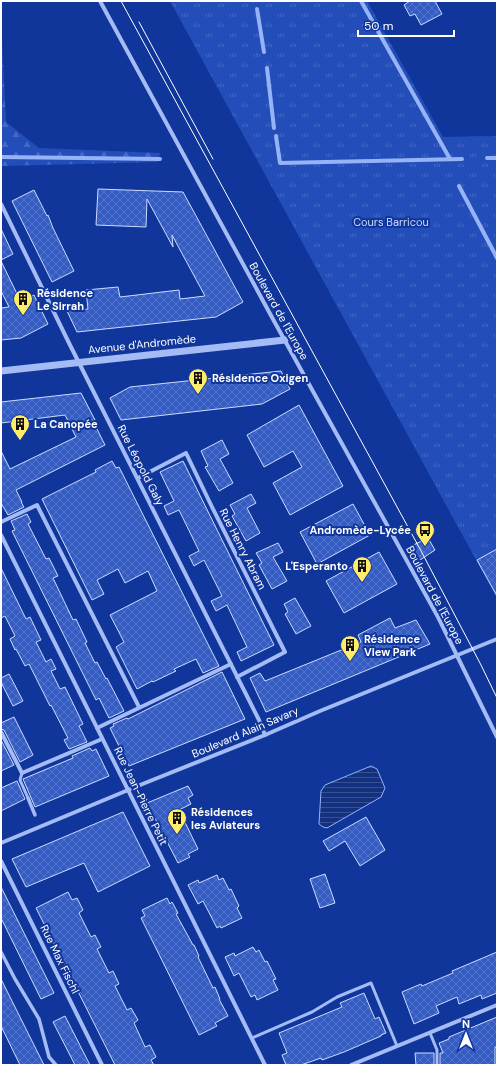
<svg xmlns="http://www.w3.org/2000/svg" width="498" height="1066" viewBox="0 0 498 1066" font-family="'DM Sans',sans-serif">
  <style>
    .forest { fill: url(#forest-firs) }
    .park { fill: url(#park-tufts) }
    .pitch { fill: #234eba }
    .water { fill: url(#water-rules); stroke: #96b3f8 }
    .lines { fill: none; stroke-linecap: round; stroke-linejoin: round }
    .stream { stroke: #96b3f8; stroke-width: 4 }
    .building { fill: url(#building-cross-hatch); stroke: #cddbfe }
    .service { stroke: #a4bbf5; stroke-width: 3 }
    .pedestrian { stroke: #a4bbf5; stroke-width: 3.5 }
    .minor { stroke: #a4bbf5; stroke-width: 4 }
    .tertiary { stroke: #a4bbf5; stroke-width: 7 }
    .tram { stroke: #fff; stroke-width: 1 }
    .labels { text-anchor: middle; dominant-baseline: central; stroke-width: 4; stroke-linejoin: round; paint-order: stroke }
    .park-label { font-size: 11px; fill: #cddbfe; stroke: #10369b }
    .poi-label { font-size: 11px; font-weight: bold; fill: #fff; stroke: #10369b; text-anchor: start }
    .street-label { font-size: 11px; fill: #fff; stroke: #10369b }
  </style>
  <defs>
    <pattern id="forest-firs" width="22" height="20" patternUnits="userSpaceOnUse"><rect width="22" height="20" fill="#234eba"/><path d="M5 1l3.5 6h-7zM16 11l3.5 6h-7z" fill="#4469c4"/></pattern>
    <pattern id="park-tufts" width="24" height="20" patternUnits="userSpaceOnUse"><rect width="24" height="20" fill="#234eba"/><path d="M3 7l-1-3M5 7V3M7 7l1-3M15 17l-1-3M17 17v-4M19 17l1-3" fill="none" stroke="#4469c4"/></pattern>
    <pattern id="water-rules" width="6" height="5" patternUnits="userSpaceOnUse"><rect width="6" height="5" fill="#14317f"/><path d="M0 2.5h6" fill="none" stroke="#375092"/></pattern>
    <pattern id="building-cross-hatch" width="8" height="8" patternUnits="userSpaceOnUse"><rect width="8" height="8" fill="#345cc2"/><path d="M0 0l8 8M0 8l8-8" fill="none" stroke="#5274cb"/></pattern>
  </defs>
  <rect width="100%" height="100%" fill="#10369b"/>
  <polygon class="forest" points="1,21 6,122 39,148 160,153 158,162 1,166"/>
  <polygon class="park" points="170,1 367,1 443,137 497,136 497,598"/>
  <polygon class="pitch" points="497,343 497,387 483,348"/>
  <polygon class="water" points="371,766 377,769 385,788 381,797 327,828 323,827 319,824 321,791 325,785"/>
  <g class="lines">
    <g class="stream">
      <polyline points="361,1 450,159"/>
      <polyline points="257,9 264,52"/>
      <polyline points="267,68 274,128"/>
      <polyline points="276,136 280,163 462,159"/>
      <polyline points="1,157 160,159"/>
      <polyline points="487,158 497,158"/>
      <polyline points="459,186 497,258"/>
    </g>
  </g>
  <g class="building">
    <polygon points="410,1 435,1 442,14 421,25 415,14 410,16 404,5"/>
    <polygon points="98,189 183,192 243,302 216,317 77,332 67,311 88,309 86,290 118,287 120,297 179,290 180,299 205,296 172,235 173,247 147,199 146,227 96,225"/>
    <polygon points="34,190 47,216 48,215 53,228 74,271 52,282 12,201"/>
    <polygon points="1,229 13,254 1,260"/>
    <polygon points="1,261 21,302 34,295 48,324 21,338 1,340 1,308 9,307 1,291"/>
    <polygon points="281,371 290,389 262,404 121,420 110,398 130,387"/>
    <polygon points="81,393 95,420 93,421 105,445 16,490 22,502 21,502 24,507 8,515 1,503 1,451 10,469 76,437 65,415 1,423 1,402"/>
    <polygon points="299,405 343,486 290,515 273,483 302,467 293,451 264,467 247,435"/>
    <polygon points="222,440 229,454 220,459 233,483 219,491 205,467 208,466 201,451"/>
    <polygon points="112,461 116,468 119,467 219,666 203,673 196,659 174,669 176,671 153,682 152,681 137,689 116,647 124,642 110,615 157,591 148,571 125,583 118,569 97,580 104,594 92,600 42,499 96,472 95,470"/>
    <polygon points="183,461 274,645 241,661 237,652 247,647 227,605 216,611 211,601 222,596 204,560 194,566 189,556 199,551 179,510 168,515 164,506 174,501 160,472"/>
    <polygon points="251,494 256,503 247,508 260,533 246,541 232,516 235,514 230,505"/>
    <polygon points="353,504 370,535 317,564 300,532"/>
    <polygon points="27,514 31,522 28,524 46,559 49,558 58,576 53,578 73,620 76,619 87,642 85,643 95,663 97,662 106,679 107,678 124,711 109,718 99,698 96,700 12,531 15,530 11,521"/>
    <polygon points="428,538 435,550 417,562 409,547"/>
    <polygon points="278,543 283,552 273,557 287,581 272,589 259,565 262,563 256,553"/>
    <polygon points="497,549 497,596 477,560"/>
    <polygon points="379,552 397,584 344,613 326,581"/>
    <polygon points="1,568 26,619 30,617 41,640 36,642 46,662 51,659 56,669 51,671 60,689 65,687 83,724 79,726 87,742 69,749 64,740 68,738 51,705 50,706 29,664 25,666 16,649 15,650 10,639 15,636 5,616 1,618"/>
    <polygon points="295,598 311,626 296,634 285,614 288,612 284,604"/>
    <polygon points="390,618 395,628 416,620 430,644 266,712 250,678 260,673 265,681 361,642 358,635"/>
    <polygon points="222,672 245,719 129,766 110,728 114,726 113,724 127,718 128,719"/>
    <polygon points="9,674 23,701 13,706 1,682 1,678"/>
    <polygon points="14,717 33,755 20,762 4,730 1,729 1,723"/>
    <polygon points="1,740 14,765 1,771"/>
    <polygon points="90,748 92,751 96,749 109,776 35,807 23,779 73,758 72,756"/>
    <polygon points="17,781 25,799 1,811 1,788"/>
    <polygon points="188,786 193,795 188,798 191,804 179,810 198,849 188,854 190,857 178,863 147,803"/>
    <polygon points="123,812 150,866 98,892 84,863 26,887 12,859"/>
    <polygon points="366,817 385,850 360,866 345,841 329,851 323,841"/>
    <polygon points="325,874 335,903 320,908 310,879"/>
    <polygon points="217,875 219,880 223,878 229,890 231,889 239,906 237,908 242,918 221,928 220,926 217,928 203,901 198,904 188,885 198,880 199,883"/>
    <polygon points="1,887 54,993 41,999 1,918"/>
    <polygon points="68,892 72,900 77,898 83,910 79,913 91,937 95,935 101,947 97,949 109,973 113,971 119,984 115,986 127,1010 131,1008 138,1020 134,1023 145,1047 150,1045 156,1057 151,1060 154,1065 115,1065 36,908"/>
    <polygon points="167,898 170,904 172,902 178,913 176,914 193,945 194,945 199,956 198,957 213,988 215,987 220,999 219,999 228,1016 215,1023 217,1026 199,1035 141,918 145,916 142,910"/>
    <polygon points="253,947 256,952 259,950 265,962 267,961 276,979 273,980 278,990 257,1000 255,995 251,997 239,973 234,976 225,957 234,953 235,956"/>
    <polygon points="497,952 497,993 482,999 481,995 459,1004 457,997 436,1006 439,1013 414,1024 402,992 421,984 422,986 453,973 452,971"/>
    <polygon points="1,979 44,1065 20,1065 1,1026"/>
    <polygon points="364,993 375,1019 379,1017 386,1033 381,1035 381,1036 344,1052 322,1060 321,1058 301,1065 286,1065 282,1055 287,1053 279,1033 342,1007 340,1003"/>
    <polygon points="65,1016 90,1065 75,1065 53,1022"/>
    <polygon points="497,1017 497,1047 495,1047 495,1065 440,1065 440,1053 443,1053 439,1043 449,1039 449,1037"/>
    <polygon points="415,1053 434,1053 434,1065 416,1065"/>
  </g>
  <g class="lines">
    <g class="service">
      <polyline points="22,773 20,780 28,798"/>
      <polyline points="430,1033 437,1050 437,1065"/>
      <polyline points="252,1038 312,1012 337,997 371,983 397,1046"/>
    </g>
    <g class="pedestrian">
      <polyline points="28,798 35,815"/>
      <polyline points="1,952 15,979 39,1019 49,1057 56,1065"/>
    </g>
    <g class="minor">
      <polyline points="100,1 274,321 438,617 497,737"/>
      <polyline points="1,204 69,343 259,720 265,735"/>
      <polyline points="138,478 186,453 212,507 285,652 237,677"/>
      <polyline points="1,522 37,505 139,707"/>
      <polyline points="1,535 265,1065"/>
      <polyline points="97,728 231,664"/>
      <polyline points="1,732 22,773 102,739"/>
      <polyline points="1,843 145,783 265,735 320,711 497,639"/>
      <polyline points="1,861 102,1065"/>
      <polyline points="351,1065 497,1005"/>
    </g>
    <polyline class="tertiary" points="1,371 285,340"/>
    <g class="tram">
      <polyline points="121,1 420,549 481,665 497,698"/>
      <polyline points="139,22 213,159"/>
    </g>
  </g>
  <defs>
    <g id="building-pin" transform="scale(1)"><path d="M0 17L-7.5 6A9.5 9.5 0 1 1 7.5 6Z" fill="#ffec68" stroke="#10369b"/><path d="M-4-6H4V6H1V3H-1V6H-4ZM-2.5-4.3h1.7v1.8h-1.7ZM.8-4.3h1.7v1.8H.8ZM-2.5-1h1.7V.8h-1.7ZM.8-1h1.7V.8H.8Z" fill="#111"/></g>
    <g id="bus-pin" transform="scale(1)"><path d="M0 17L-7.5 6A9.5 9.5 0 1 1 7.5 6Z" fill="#ffec68" stroke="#10369b"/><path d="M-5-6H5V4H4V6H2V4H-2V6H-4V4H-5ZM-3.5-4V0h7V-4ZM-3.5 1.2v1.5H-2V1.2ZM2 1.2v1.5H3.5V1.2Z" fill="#111"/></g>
  </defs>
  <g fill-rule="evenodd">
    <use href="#building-pin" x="23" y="299"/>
    <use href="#building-pin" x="198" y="378"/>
    <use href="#building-pin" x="20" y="424"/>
    <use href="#bus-pin" x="425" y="530"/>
    <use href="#building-pin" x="362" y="566"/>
    <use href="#building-pin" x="350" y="645"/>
    <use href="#building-pin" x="177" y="818"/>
  </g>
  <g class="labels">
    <g class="park-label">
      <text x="391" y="222">Cours Barricou</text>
    </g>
    <g class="poi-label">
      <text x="37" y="293">Résidence<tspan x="37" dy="13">Le Sirrah</tspan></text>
      <text x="212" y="378">Résidence Oxigen</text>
      <text x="34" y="424">La Canopée</text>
      <text x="411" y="530" text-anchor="end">Andromède-Lycée</text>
      <text x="348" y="566" text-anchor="end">L'Esperanto</text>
      <text x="364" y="639">Résidence<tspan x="364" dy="13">View Park</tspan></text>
      <text x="191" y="812">Résidences<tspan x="191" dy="13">les Aviateurs</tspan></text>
    </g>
    <g class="street-label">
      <text transform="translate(279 311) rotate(61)">Boulevard de l'Europe</text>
      <text transform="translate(142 344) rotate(-6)">Avenue d'Andromède</text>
      <text transform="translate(141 465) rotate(63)">Rue Léopold Galy</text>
      <text transform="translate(243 549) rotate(63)">Rue Henry Abram</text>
      <text transform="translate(435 595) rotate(62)">Boulevard de l'Europe</text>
      <text transform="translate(245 732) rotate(-23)">Boulevard Alain Savary</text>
      <text transform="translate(141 796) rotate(64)">Rue Jean-Pierre Petit</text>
      <text transform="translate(60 959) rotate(64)">Rue Max Fischl</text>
    </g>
  </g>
  <rect width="498" height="1066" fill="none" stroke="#ffffff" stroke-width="4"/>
  <g transform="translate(466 1034)" stroke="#10369b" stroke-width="3" paint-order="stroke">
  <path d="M0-3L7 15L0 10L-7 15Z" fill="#ffffff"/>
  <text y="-6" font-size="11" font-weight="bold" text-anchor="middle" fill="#ffffff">N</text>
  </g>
  <path d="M358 30v6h96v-6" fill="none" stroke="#ffffff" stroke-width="2"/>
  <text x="364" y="30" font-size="12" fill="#ffffff" stroke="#10369b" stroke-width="3" paint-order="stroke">50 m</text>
</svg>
